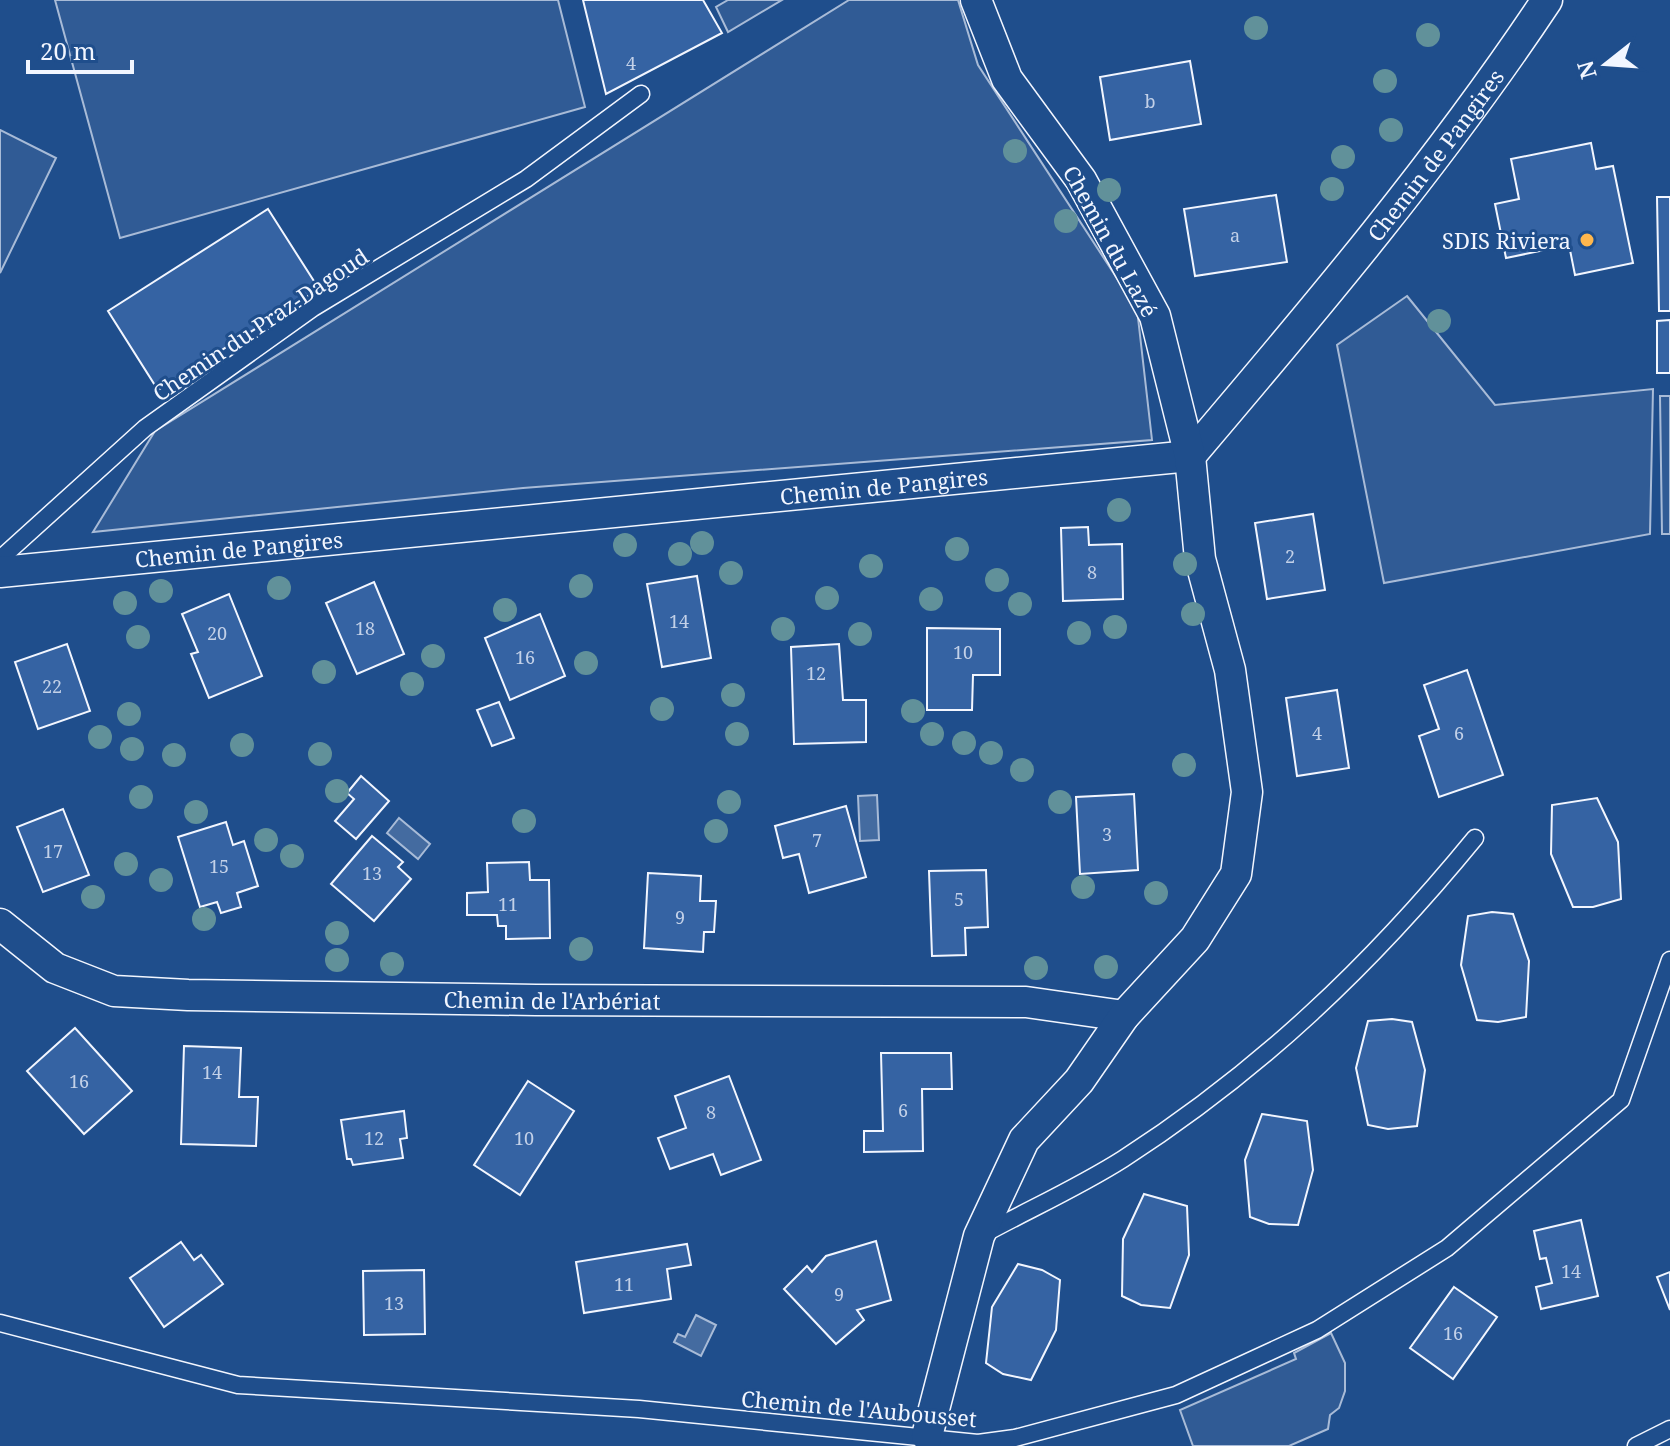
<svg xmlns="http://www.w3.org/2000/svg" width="1670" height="1446" viewBox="0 0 1670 1446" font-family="'Noto Serif',serif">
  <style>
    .built { fill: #305b95; stroke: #a8bbd7; stroke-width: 2 }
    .water { fill: #446ba0; stroke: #a8bbd7; stroke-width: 2 }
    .building { fill: #3563a3; stroke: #f2f6ff; stroke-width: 2 }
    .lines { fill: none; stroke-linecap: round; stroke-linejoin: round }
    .lane-casing { stroke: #f2f6ff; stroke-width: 19 }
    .street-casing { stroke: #f2f6ff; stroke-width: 33 }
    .lane { stroke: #1f4e8c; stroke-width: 16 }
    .street { stroke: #1f4e8c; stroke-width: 30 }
    .tree { fill: #61919a }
    .poi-dot { fill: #ffb74d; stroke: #1f4e8c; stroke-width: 3 }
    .labels { text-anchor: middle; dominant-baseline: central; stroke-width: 6; stroke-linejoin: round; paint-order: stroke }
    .number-label { font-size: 18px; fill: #c3d1e8 }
    .street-label { font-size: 22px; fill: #f2f6ff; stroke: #1f4e8c }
    .poi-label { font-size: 22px; fill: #f2f6ff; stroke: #1f4e8c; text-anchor: end }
  </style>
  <rect width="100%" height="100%" fill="#1f4e8c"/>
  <g class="built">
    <polygon points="55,0 558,0 585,107 120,238"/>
    <polygon points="728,0 782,0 728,32 716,7"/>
    <polygon points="849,0 958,0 978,65 1137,309 1152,440 523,488 93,532 155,431"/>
    <polygon points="0,130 56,158 0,273"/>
    <polygon points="1407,296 1495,405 1653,389 1650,534 1384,583 1337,345"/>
    <polygon points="1660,396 1670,396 1670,534 1662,534"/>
    <polygon points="1331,1333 1345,1363 1345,1391 1339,1408 1330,1415 1328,1429 1289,1446 1193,1446 1180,1410 1296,1359 1294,1353"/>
  </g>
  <g class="water">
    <polygon points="877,795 879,840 860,841 858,796"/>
    <polygon points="399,818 430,844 418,859 387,833"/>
    <polygon points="696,1315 716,1325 701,1356 674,1342 678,1334 685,1337"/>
  </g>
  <g class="building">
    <polygon points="583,0 703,0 722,33 606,94"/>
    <polygon points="1190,61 1201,124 1110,140 1100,77"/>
    <polygon points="1591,143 1596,169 1613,166 1633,263 1575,275 1569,245 1506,258 1495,204 1519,199 1511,159"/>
    <polygon points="1276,195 1287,262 1195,276 1184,209"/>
    <polygon points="1657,197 1670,197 1670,311 1659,311"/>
    <polygon points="268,209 319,289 158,390 108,311"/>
    <polygon points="1670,320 1670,373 1657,373 1657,321"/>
    <polygon points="1313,514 1325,590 1267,599 1255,523"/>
    <polygon points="1088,527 1089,545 1122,544 1123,599 1063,601 1061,528"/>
    <polygon points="697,576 711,658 662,667 647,584"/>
    <polygon points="374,582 404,654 357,674 326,603"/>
    <polygon points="229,594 262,676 209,698 191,654 198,652 182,614"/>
    <polygon points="540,614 565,676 510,700 485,638"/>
    <polygon points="927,628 1000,629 1000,675 973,675 972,710 927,710"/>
    <polygon points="67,644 90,711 38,729 15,662"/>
    <polygon points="839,644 843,700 866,700 866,742 794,744 791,647"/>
    <polygon points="1467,670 1503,775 1439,797 1419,736 1439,729 1424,685"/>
    <polygon points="1337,690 1349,768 1297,776 1286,698"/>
    <polygon points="499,702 514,738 492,746 477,710"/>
    <polygon points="361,776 389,801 356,839 335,821 354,799 347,793"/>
    <polygon points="1134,794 1138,870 1080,874 1076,797"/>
    <polygon points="1597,798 1618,842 1621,899 1593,907 1573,907 1551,854 1552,805"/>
    <polygon points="846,806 866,877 809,893 799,854 783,858 775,826"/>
    <polygon points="63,809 89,875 43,892 17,827"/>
    <polygon points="226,822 233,845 244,841 258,886 237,893 241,907 221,913 217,902 200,907 178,837"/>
    <polygon points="372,836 403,862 398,867 411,879 374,921 331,884"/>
    <polygon points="529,862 530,880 549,880 550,938 506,939 506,926 498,926 497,915 467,915 467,893 488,892 487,863"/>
    <polygon points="986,870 988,927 965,928 966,955 932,956 929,871"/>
    <polygon points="648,873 701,876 700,901 716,901 714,932 704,932 703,952 644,948"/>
    <polygon points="1492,912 1513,914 1529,961 1526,1017 1498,1022 1477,1020 1461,965 1468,916"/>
    <polygon points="1392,1019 1412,1022 1425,1070 1417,1126 1388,1129 1368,1125 1356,1068 1368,1021"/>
    <polygon points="75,1028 132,1091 84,1134 27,1071"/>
    <polygon points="184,1046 241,1048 239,1097 258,1097 256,1146 181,1144"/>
    <polygon points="881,1053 951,1053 952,1089 922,1089 923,1151 864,1152 864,1131 883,1131"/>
    <polygon points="729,1076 761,1160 721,1175 713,1154 670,1169 658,1138 686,1128 675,1096"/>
    <polygon points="528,1081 574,1111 520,1195 474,1165"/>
    <polygon points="404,1111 407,1138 400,1139 403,1158 353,1165 351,1159 347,1159 341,1120"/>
    <polygon points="1262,1114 1307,1121 1313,1170 1298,1225 1269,1224 1250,1217 1245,1160"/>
    <polygon points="1144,1194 1187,1206 1189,1255 1170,1308 1141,1305 1122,1296 1123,1239"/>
    <polygon points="1581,1220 1598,1296 1541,1309 1536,1287 1552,1283 1546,1258 1540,1259 1534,1231"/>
    <polygon points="876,1241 891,1300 857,1310 864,1320 836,1344 784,1289 807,1266 812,1272 826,1256"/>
    <polygon points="181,1242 194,1260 201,1255 223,1284 164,1327 130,1278"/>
    <polygon points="687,1244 691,1265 667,1269 671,1299 584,1313 576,1262"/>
    <polygon points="1018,1264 1042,1270 1060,1280 1056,1330 1031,1380 1003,1374 986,1363 992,1307"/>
    <polygon points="424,1270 425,1334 364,1335 363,1271"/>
    <polygon points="1670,1272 1670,1310 1657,1277"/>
    <polygon points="1454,1287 1497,1317 1453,1379 1410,1348"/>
  </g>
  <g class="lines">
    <g class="lane-casing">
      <g id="lane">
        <polyline points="0,559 145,428 313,308 526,179 641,94"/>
        <path d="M984 1234C1030 1209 1079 1187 1123 1159 1261 1070 1371 965 1475 838"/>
        <polyline points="0,1323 238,1385 639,1409 978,1443 1015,1438 1176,1395 1317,1330 1447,1248 1621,1100 1670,960"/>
        <polyline points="1636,1446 1670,1429"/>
      </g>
    </g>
    <g class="street-casing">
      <g id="street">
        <path id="s1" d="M0 572 1190 456C1315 309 1440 161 1547 0"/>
        <path id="s2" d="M0 924 55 968 114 991 188 995 536 1000 1026 1002 1124 1016"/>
        <polyline points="927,1436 979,1236 1024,1140 1079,1081 1124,1016 1195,939 1236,874 1247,792 1230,670 1200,559 1190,456 1155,316 1081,180 1007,79 976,0"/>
      </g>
    </g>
    <use href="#lane" class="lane"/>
    <use href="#street" class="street"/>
  </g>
  <g class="tree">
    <circle cx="1256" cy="28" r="12"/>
    <circle cx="1428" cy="35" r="12"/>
    <circle cx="1385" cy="81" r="12"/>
    <circle cx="1391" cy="130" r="12"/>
    <circle cx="1015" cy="151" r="12"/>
    <circle cx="1343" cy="157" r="12"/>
    <circle cx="1332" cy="189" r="12"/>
    <circle cx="1109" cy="190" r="12"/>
    <circle cx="1066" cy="221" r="12"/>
    <circle cx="1439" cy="321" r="12"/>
    <circle cx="1119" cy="510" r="12"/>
    <circle cx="702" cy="543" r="12"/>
    <circle cx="625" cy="545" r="12"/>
    <circle cx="957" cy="549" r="12"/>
    <circle cx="680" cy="554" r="12"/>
    <circle cx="1185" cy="564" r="12"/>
    <circle cx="871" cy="566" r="12"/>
    <circle cx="731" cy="573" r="12"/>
    <circle cx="997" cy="580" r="12"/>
    <circle cx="581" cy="586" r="12"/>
    <circle cx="279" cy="588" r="12"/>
    <circle cx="161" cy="591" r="12"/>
    <circle cx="827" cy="598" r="12"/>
    <circle cx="931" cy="599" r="12"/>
    <circle cx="125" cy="603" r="12"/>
    <circle cx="1020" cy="604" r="12"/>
    <circle cx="505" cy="610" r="12"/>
    <circle cx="1193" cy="614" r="12"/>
    <circle cx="1115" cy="627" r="12"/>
    <circle cx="783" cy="629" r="12"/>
    <circle cx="1079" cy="633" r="12"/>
    <circle cx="860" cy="634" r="12"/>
    <circle cx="138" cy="637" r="12"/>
    <circle cx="433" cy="656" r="12"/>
    <circle cx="586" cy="663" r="12"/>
    <circle cx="324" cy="672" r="12"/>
    <circle cx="412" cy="684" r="12"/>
    <circle cx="733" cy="695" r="12"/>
    <circle cx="662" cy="709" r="12"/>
    <circle cx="913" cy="711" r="12"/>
    <circle cx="129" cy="714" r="12"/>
    <circle cx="737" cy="734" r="12"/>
    <circle cx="932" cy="734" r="12"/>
    <circle cx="100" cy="737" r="12"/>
    <circle cx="964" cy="743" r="12"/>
    <circle cx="242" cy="745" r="12"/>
    <circle cx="132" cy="749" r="12"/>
    <circle cx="991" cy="753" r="12"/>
    <circle cx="320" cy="754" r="12"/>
    <circle cx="174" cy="755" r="12"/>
    <circle cx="1184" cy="765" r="12"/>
    <circle cx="1022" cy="770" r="12"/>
    <circle cx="337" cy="791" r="12"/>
    <circle cx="141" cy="797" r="12"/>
    <circle cx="729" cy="802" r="12"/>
    <circle cx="1060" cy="802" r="12"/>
    <circle cx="196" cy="812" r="12"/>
    <circle cx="524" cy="821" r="12"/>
    <circle cx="716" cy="831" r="12"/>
    <circle cx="266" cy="840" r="12"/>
    <circle cx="292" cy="856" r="12"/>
    <circle cx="126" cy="864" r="12"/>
    <circle cx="161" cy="880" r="12"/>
    <circle cx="1083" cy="887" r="12"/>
    <circle cx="1156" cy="893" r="12"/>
    <circle cx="93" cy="897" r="12"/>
    <circle cx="204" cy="919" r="12"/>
    <circle cx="337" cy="933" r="12"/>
    <circle cx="581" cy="949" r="12"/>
    <circle cx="337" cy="960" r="12"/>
    <circle cx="392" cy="964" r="12"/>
    <circle cx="1106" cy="967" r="12"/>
    <circle cx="1036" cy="968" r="12"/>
  </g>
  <circle class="poi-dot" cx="1587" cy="240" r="8"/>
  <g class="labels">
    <g class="number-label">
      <text x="631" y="63">4</text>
      <text x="1150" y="101">b</text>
      <text x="1235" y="235">a</text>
      <text x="1290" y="556">2</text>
      <text x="1092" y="572">8</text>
      <text x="679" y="621">14</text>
      <text x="365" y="628">18</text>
      <text x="217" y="633">20</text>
      <text x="963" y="652">10</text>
      <text x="525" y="657">16</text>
      <text x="816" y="673">12</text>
      <text x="52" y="686">22</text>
      <text x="1317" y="733">4</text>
      <text x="1459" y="733">6</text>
      <text x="1107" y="834">3</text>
      <text x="817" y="840">7</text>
      <text x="53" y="851">17</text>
      <text x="219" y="866">15</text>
      <text x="372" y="873">13</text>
      <text x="959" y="899">5</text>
      <text x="508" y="904">11</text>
      <text x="680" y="917">9</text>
      <text x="212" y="1072">14</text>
      <text x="79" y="1081">16</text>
      <text x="903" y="1110">6</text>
      <text x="711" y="1112">8</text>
      <text x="374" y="1138">12</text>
      <text x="524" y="1138">10</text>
      <text x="1571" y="1271">14</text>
      <text x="624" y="1284">11</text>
      <text x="839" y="1294">9</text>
      <text x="394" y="1303">13</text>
      <text x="1453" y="1333">16</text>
    </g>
    <g class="street-label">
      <text stroke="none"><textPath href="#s1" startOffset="1584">Chemin de Pangires</textPath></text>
      <text transform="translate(1111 241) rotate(61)">Chemin du Lazé</text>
      <text transform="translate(260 324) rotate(-34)">Chemin du Praz-Dagoud</text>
      <text stroke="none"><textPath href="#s1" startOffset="888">Chemin de Pangires</textPath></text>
      <text stroke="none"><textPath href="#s1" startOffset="240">Chemin de Pangires</textPath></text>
      <text stroke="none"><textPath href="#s2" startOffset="572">Chemin de l'Arbériat</textPath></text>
      <text transform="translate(859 1408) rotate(5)">Chemin de l'Aubousset</text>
    </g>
    <g class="poi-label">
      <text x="1571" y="240">SDIS Riviera</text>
    </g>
  </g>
  <g transform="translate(1606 64) rotate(253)" stroke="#1f4e8c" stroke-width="6" paint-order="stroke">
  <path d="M0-6L14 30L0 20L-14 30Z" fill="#f2f6ff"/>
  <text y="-12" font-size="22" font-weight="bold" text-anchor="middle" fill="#f2f6ff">N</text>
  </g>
  <path d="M28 60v12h104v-12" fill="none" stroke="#f2f6ff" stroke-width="4"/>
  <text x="40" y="60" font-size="24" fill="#f2f6ff" stroke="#1f4e8c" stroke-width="6" paint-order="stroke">20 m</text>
</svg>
